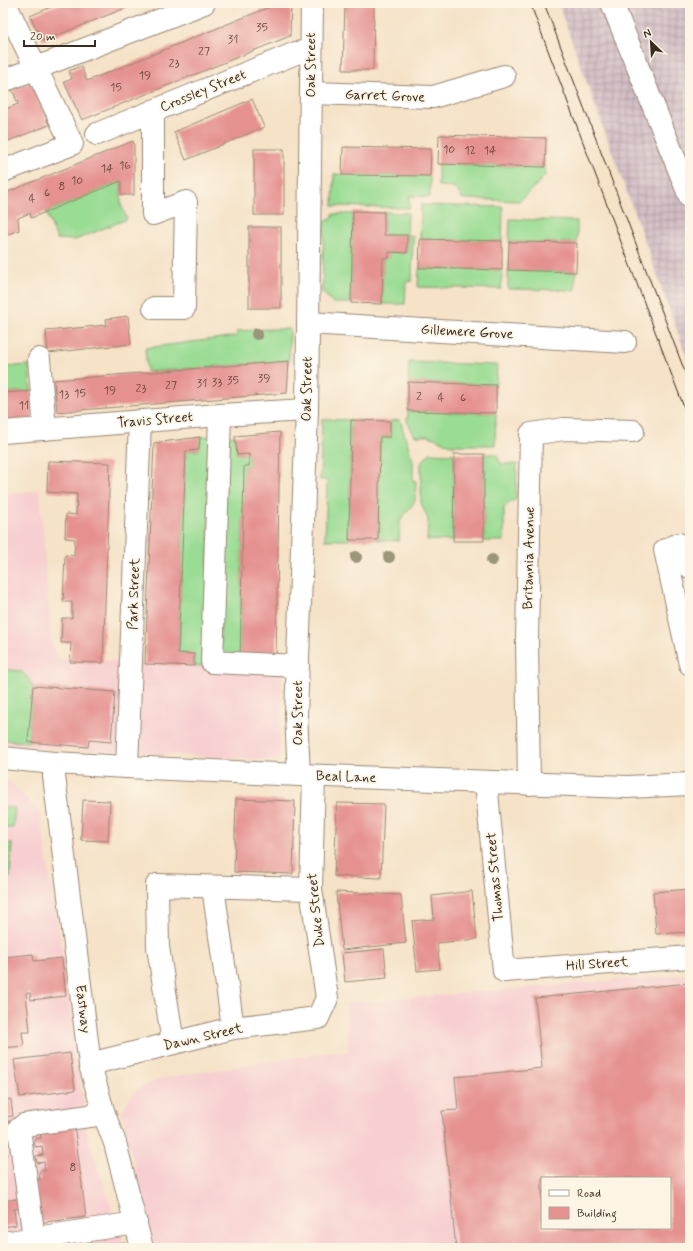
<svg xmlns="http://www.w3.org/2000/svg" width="693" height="1251" viewBox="0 0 693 1251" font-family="Mynerve,sans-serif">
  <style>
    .built { fill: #f7cfd0; fill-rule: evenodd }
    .industrial { fill: url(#industrial-grid) }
    .grass { fill: url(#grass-dots); stroke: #6a8358 }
    .garden { fill: #99dc93; stroke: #6a8358 }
    .building { fill: #e59190; fill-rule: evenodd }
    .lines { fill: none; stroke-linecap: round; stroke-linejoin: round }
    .minor-casing { stroke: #988672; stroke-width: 24 }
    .minor { stroke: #fff; stroke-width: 22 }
    .tram { stroke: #3b2a1e; stroke-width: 1 }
    .tree { fill: #9b957a }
    .labels { text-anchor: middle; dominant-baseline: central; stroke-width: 3.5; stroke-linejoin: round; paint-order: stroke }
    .number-label { font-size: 12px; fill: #66443a }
    .street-label { font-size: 14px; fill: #3b2a1e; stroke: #fcf5e5 }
  </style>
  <defs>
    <pattern id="industrial-grid" width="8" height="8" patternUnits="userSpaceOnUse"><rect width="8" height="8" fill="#d2bdc5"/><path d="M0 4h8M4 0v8" fill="none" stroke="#ac9a9f"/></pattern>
    <pattern id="grass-dots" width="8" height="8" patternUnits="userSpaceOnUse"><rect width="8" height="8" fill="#99dc93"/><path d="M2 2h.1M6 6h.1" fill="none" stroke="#85bd7e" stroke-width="1.8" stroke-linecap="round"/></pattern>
  </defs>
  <rect width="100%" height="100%" fill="#fcf5e5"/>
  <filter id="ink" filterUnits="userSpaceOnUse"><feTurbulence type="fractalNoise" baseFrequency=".025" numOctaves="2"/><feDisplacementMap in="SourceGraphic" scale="8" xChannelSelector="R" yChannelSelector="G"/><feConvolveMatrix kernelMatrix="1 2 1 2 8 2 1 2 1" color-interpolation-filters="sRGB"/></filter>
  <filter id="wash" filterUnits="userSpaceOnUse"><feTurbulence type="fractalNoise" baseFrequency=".012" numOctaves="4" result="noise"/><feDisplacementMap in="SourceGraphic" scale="16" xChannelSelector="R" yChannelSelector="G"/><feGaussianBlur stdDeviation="0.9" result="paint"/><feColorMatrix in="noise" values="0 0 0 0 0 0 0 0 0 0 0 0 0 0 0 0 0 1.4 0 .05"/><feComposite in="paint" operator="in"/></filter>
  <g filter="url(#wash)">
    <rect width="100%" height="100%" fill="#f5e2c7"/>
    <g class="built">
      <polygon points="40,490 51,642 59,658 283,670 279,761 3,745 3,494"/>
      <polygon points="3,779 8,780 39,811 64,964 88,1138 125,1248 3,1248"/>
      <path d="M690 974V1248H155L121 1112 136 1090 158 1079 336 1051 349 1053 346 1003ZM542 1178H670V1228H542Z"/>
    </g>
    <polygon class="industrial" points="558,3 690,3 690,366"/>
    <polygon class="grass" points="12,843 10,878 3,879 3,844"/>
    <g class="garden">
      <polygon points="438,164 545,167 545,176 520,201 463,199 454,187 438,186"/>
      <polygon points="334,174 430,176 430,197 409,196 409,208 333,206"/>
      <polygon points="121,181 121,205 127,219 75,240 57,239 46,212"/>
      <polygon points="421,205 503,207 502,241 420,239"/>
      <polygon points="384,212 408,213 407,235 413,236 412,281 406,282 405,304 382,304 383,258 389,258 389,252 407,253 407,235 384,235"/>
      <polygon points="333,214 353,214 351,303 333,303 322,292 324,221 333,217"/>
      <polygon points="510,219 577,221 577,243 509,242"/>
      <polygon points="419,268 502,270 501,289 418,287"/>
      <polygon points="508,270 576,272 575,290 508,289"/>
      <polygon points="269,329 290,329 289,361 147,372 145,348 237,336 237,331"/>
      <polygon points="409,362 497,365 496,385 408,382"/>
      <polygon points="29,365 31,391 3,393 3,367"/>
      <polygon points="408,411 496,413 495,445 451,445 429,436 415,436 407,421"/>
      <polygon points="322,419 351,420 349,540 325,540 327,480 320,480"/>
      <polygon points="400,420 413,461 413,481 416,481 415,501 400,521 399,541 378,540 380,437 390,437 390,421"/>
      <polygon points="211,436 205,666 194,666 194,654 178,653 186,451 199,450 200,437"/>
      <polygon points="235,436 237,454 249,454 249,466 244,466 240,660 220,659 224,437"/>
      <polygon points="430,453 454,454 453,541 427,540 428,519 421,503 421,463"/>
      <polygon points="484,454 496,454 501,464 517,464 516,499 504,507 504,541 484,541"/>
      <polygon points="3,669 21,671 26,676 33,686 28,742 3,740"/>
      <polygon points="3,807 15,808 13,828 3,828"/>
    </g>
    <g id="blocks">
      <g class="building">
        <polygon points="61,3 138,3 43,41 30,16"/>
        <polygon points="272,3 291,3 290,36 82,120 64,82 72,79 69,71 81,66 87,81 272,6"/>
        <polygon points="345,3 374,3 373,70 343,70"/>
        <polygon points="32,81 49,125 3,143 3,110 18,104 12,89"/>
        <polygon points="252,99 264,127 186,160 174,132"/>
        <polygon points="439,135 546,138 545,167 438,164"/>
        <polygon points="133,141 134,145 134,195 121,195 121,181 31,218 30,213 18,218 19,230 3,236 3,194"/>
        <polygon points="343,147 431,149 430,176 342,175"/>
        <rect x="254" y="149" width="30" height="66"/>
        <polygon points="353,211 384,212 384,235 407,235 407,253 389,252 389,258 383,258 382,304 351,303"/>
        <rect x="249" y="227" width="32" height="81"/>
        <polygon points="420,239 502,241 502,270 419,268"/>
        <polygon points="509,242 577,243 576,272 508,270"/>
        <polygon points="128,316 131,344 48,353 46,331 107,325 106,319"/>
        <polygon points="289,361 287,393 57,412 54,380"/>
        <polygon points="408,382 496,385 496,413 408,411"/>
        <polygon points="31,391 33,420 3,422 3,393"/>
        <polygon points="351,420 390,421 390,437 380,437 378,540 349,540"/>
        <polygon points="280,432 276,660 240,660 244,466 249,466 249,454 237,455 235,436"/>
        <polygon points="200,437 199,450 186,451 178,653 194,654 194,666 145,664 154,443"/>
        <polygon points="454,454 484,454 484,541 453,541"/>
        <polygon points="48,461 110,463 103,663 70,662 71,643 61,643 62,618 72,618 72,602 63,602 65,555 74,556 75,539 65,538 66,514 76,515 77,494 47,492"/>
        <polygon points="33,686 115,692 111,742 89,740 88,747 28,742"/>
        <polygon points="236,799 295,801 293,874 234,872"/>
        <polygon points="83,800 110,801 108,841 81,840"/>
        <polygon points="337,803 384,804 381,878 334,876"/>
        <polygon points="690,889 690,932 656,934 653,892"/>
        <polygon points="472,891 477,939 437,943 440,969 417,971 412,921 434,919 432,896"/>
        <polygon points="336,892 401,895 406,943 342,950"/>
        <polygon points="384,949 387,978 345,982 342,953"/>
        <polygon points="33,954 34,961 62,958 66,996 31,1000 30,993 26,993 30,1032 22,1032 24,1046 3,1048 3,957"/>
        <path d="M690 983V1248H456L442 1111 458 1110 455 1077 542 1068 535 998ZM542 1178H670V1228H542Z"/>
        <polygon points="70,1053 75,1090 20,1097 14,1060"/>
        <polygon points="11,1099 13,1116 3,1117 3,1100"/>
        <polygon points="12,1121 16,1142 5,1144 7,1155 3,1156 3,1123"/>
        <polygon points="74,1123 86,1217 37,1223 36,1180 40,1180 39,1171 45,1171 44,1162 37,1163 36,1156 43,1155 42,1146 35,1147 34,1139 41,1138 39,1128"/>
        <polygon points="22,1198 23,1208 14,1209 16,1225 3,1227 3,1201"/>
        <polygon points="125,1243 125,1248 101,1248 101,1247"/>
      </g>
    </g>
  </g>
  <g filter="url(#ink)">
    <use href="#blocks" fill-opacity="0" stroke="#988672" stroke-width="1"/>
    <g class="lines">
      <g class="minor-casing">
        <g id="minor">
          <polyline points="612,3 690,197"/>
          <polyline points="3,81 204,3"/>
          <polyline points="311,93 433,97 504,76"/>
          <polyline points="153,111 153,214 186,202 184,308 154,308"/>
          <polyline points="97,134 296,53 311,51"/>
          <polyline points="3,171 72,144 5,3"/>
          <polyline points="308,323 625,342"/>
          <polyline points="39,359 45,429"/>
          <polyline points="220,415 212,662 298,666"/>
          <polyline points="3,432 220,415 307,410"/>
          <polyline points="690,567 679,544 665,550 690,664"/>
          <polyline points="3,758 54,763 127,767 299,775 628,787 690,784"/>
          <polyline points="54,763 54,776 90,1065 104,1114 115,1143 142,1248"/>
          <polyline points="127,767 140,421"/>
          <polyline points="299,775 296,715 307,410 312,3"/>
          <polyline points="486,782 504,971 690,957"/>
          <polyline points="529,784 527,640 531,434 564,429 633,431"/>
          <polyline points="213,887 233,1028"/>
          <polyline points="173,1043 158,947 157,885 311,889"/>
          <polyline points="90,1065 102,1061 233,1028 318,1018 327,998 311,889 314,776"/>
          <polyline points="34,1238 19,1129 24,1125 104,1114"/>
          <polyline points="3,1243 136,1223"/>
        </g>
      </g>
      <use href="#minor" class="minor"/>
      <g class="tram">
        <polyline points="530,3 690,423"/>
        <polyline points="544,3 690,385"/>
      </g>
    </g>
    <g class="tree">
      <circle cx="257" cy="334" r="6"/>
      <circle cx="356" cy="557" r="6"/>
      <circle cx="389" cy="557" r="6"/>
      <circle cx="492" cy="560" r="6"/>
    </g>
  </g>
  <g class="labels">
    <g class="number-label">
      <text x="262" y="28">35</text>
      <text x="233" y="40">31</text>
      <text x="204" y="52">27</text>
      <text x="174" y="64">23</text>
      <text x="145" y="76">19</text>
      <text x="116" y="88">15</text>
      <text x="449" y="150">10</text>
      <text x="470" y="151">12</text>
      <text x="490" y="151">14</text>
      <text x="125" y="166">16</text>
      <text x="107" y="169">14</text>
      <text x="77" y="181">10</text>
      <text x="62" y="187">8</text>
      <text x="47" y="193">6</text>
      <text x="32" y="199">4</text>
      <text x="264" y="379">39</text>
      <text x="233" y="381">35</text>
      <text x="217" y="383">33</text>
      <text x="202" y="384">31</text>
      <text x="171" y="386">27</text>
      <text x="141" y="389">23</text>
      <text x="110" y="391">19</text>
      <text x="80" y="394">15</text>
      <text x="64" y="395">13</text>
      <text x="419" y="397">2</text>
      <text x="441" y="398">4</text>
      <text x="463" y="398">6</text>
      <text x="24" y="406">11</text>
      <text x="73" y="1168">8</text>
    </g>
    <g class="street-label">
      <text transform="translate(311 65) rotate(-90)">Oak Street</text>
      <text transform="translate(203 91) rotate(-22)">Crossley Street</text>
      <text transform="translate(385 96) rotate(2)">Garret Grove</text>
      <text transform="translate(467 332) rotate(3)">Gillemere Grove</text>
      <text transform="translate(307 389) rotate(-89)">Oak Street</text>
      <text transform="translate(155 420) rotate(-5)">Travis Street</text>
      <text transform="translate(529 558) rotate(-89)">Britannia Avenue</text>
      <text transform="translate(134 594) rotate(-88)">Park Street</text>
      <text transform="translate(298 713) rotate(-90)">Oak Street</text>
      <text transform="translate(346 777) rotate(2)">Beal Lane</text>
      <text transform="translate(495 877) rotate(-95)">Thomas Street</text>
      <text transform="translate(316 910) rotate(-96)">Duke Street</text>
      <text transform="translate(597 964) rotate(-4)">Hill Street</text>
      <text transform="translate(83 1009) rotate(83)">Eastway</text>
      <text transform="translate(203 1037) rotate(-13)">Dawn Street</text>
    </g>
  </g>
  <rect width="693" height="1251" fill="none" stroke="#fcf5e5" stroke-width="16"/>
  <rect x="541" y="1177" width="130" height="52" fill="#fcf5e5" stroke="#afa495"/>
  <rect x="549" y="1190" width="20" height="6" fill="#ffffff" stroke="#afa495"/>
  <text x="577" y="1197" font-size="12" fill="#3b2a1e">Road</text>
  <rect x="549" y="1207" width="20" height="12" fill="#e59190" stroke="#afa495"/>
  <text x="577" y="1217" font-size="12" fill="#3b2a1e">Building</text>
  <g transform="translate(651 42) rotate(335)" stroke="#fcf5e5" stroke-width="3" paint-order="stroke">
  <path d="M0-3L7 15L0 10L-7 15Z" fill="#3b2a1e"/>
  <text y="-6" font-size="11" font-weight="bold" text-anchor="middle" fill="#3b2a1e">N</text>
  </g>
  <path d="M24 40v6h71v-6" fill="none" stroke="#3b2a1e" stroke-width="2"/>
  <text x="30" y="40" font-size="12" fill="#3b2a1e" stroke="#fcf5e5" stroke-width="3" paint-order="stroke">20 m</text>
</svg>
